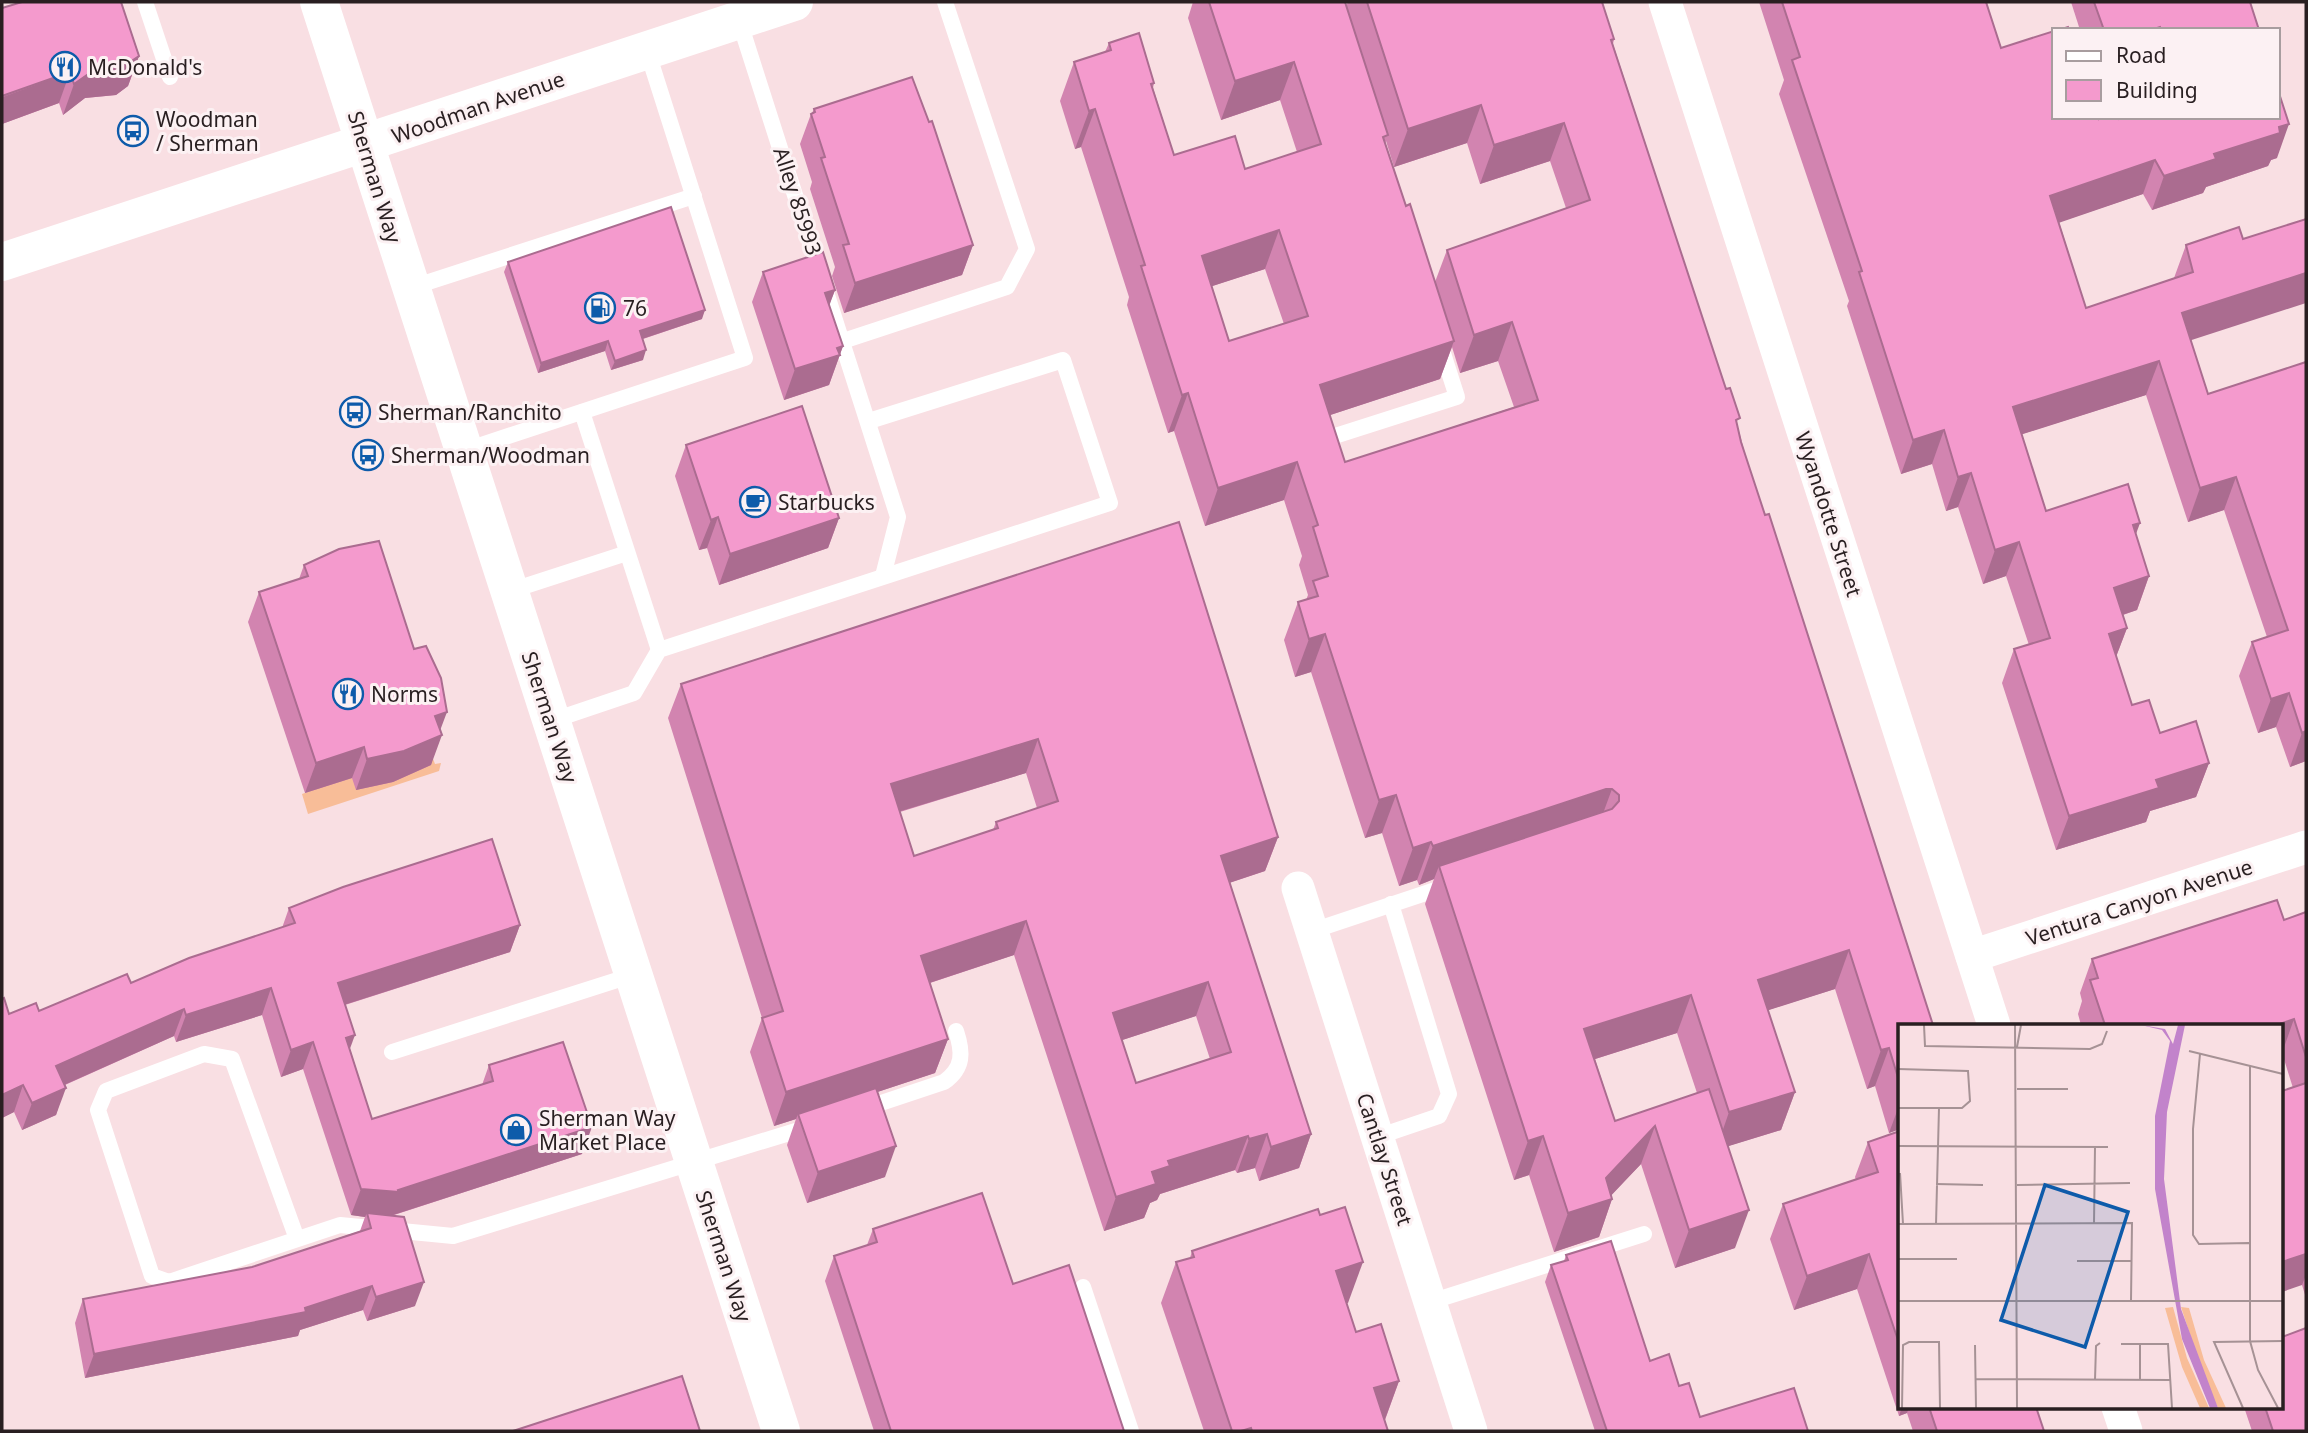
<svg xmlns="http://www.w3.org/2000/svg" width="2308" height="1433" viewBox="0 0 2308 1433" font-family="'Noto Sans',sans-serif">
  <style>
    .green { fill: #f8bd98 }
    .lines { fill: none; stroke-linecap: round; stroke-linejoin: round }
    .lane { stroke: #fff; stroke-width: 16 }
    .street { stroke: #fff; stroke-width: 33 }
    .primary { stroke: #fff; stroke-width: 38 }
    .wall { fill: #d284b0; fill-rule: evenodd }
    .shaded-wall { fill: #ab6c90 }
    .building { fill: #f49acd; stroke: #ab6c90; stroke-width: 2; fill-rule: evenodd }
    .labels { text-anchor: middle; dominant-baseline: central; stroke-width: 6; stroke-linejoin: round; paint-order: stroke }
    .poi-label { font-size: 21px; fill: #291f21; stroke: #fcf1f3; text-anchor: start }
    .street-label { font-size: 21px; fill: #291f21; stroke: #fcf1f3 }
    .inset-road { fill: none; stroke: #a69295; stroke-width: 2 }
    .view { fill: #0e5baa; fill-opacity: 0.15; stroke: #0e5baa; stroke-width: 3.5 }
    .inset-edge { fill: none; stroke: #291f21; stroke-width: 3.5 }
  </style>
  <rect width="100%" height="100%" fill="#f9dfe3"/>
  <polygon class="green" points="429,748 435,764 441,763 439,771 308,814 302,794"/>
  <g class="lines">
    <g class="lane">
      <polyline points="145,2 170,77"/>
      <polyline points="739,20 898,517 883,576"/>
      <polyline points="410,288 694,196"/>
      <polyline points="843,341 1007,287 1027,249 945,2"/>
      <polyline points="582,412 659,650"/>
      <polyline points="1338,435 1457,397 1440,344"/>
      <polyline points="463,451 745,358 647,50"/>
      <polyline points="510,591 627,553"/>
      <polyline points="551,721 634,693 659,650 1110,503 1063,360 869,421"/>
      <polyline points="1312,931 1450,885"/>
      <polyline points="392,1052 633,975"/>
      <path d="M863 1109 944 1082C964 1068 963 1052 956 1031"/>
      <polyline points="1377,1137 1439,1116 1449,1094 1391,904"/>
      <polyline points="297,1239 232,1059 204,1054 106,1091 98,1110 152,1276 169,1282 340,1225 453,1236 812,1126"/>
      <polyline points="1083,1287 1131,1431"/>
      <polyline points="1430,1302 1644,1234"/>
    </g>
    <g class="street">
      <polyline points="1665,2 1994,1025"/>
      <polyline points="1298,888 1471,1431"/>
      <polyline points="1972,956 2306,847"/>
      <polyline points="2118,1407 2126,1431"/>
    </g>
    <g class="primary">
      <polyline points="319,2 781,1431"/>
      <polyline points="2,262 794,2"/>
    </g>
  </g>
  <g class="wall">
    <path d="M1193 2H1345L1346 6 1348 2H1602L1614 39 1613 44 1737 424 1900 1025V1129L1889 1133 1875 1086 1867 1089 1835 989 1768 1010 1795 1092 1781 1130 1728 1146 1735 1248 1675 1268 1641 1164 1611 1195 1612 1199 1599 1237 1554 1252 1529 1175 1514 1180 1425 904 1434 879 1419 885 1417 880 1399 886 1382 833 1365 838 1311 672 1295 677 1284 640 1298 602 1306 600 1308 595 1299 565 1302 556 1284 500 1205 526 1174 431 1168 433 1127 305 1129 297 1081 147 1075 149 1060 101 1074 62 1105 52 1109 43 1154 83 1153 88 1174 155 1245 169 1297 152 1280 100 1221 120 1188 18ZM1386 141 1394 167 1467 143 1480 184 1550 161 1566 208 1447 250 1435 282 1406 206 1385 143ZM1265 269 1284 324 1229 341 1212 286ZM1452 347 1460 373 1498 361 1514 407 1345 462 1330 415 1440 379ZM1677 1033 1697 1093 1615 1121 1595 1059Z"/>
    <polygon points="1759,2 1986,2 2001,48 2099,119 2119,119 2277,158 2271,160 2268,166 2206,187 2203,193 2152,210 2143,194 2059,222 2086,308 2174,278 2186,245 2239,227 2191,340 2208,394 2306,362 2306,761 2290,767 2276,727 2258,733 2239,676 2252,642 2267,637 2224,510 2188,522 2146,395 2022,434 2046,511 2136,534 2149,576 2137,610 2123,615 2127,628 2116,657 2132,705 2160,733 2209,763 2196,797 2150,811 2146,822 2056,850 2002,683 2014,649 2029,645 2006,576 1983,584 1958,507 1946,511 1932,464 1901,474 1847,306 1849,301 1779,94 1784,80"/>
    <polygon points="2071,2 2250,2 2259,30 2080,30"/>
    <polygon points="2,8 139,56 128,86 116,95 85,98 63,115 59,103 2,124"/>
    <polygon points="814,109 973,245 962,275 844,313 832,276 835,267 810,189 812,182 800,144 811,114 812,113"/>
    <polygon points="508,262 702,319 643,339 643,360 611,370 605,351 538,373 504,272"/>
    <polygon points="763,272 835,290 829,305 843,346 829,385 784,400 752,302"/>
    <polygon points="686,445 839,518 828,548 719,585 707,548 699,550 675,476"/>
    <path d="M1179 522 1278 837 1265 871 1229 883 1311 1134 1299 1168 1259 1181 1255 1168 1237 1173 1235 1170 1160 1194 1157 1200 1150 1203 1144 1218 1104 1231 1014 955 930 983 948 1039 935 1073 877 1092 885 1177 807 1203 787 1145 796 1119 774 1126 750 1052 762 1018 668 718 681 684ZM1026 773 1037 808 996 822 993 830 914 856 900 812ZM1196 1016 1210 1059 1136 1083 1122 1040Z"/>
    <polygon points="304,565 440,731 431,765 393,782 356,790 352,778 305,793 248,622 259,592 299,579"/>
    <polygon points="289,908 520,925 510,952 345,1005 350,1049 372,1119 482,1085 489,1065 582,1154 391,1216 415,1306 367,1321 363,1310 300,1330 298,1336 85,1378 75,1323 83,1299 252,1267 360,1231 365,1217 351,1215 303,1069 281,1077 262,1015 176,1042 174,1036 65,1085 56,1115 22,1130 14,1112 2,1118 2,999 9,1014 39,1011 131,983 282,928"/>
    <polygon points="2306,912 2306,1298 2302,1285 2293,1088 2282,1053 2282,1025 2081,1025 2078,1014 2082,1001 2080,993 2092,959 2284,920"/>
    <polygon points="1900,1131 1900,1407 2036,1407 2044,1431 1913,1431 1907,1413 1899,1416 1857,1289 1794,1310 1770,1239 1783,1204 1856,1180 1855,1177 1868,1142"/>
    <polygon points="873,1229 1013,1284 1124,1431 874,1431 825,1281 834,1256 867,1245"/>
    <polygon points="1192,1251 1348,1303 1347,1303 1356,1332 1399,1381 1385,1420 1388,1431 1204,1431 1161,1303 1176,1262 1190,1258"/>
    <polygon points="1566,1255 1650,1361 1679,1386 1700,1417 1808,1431 1595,1431 1545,1282 1551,1265 1564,1261"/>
    <polygon points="2244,1407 2282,1407 2306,1431 2252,1431"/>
  </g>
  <g class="shaded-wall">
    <polygon points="139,56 128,86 116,95 85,98 63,115 74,84 97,68"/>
    <polygon points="1294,62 1280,100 1221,120 1235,81"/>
    <polygon points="70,72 59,103 2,124 3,97"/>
    <polygon points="1481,105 1467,143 1394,167 1408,129"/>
    <polygon points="1095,109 1081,147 1075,149 1089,111"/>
    <polygon points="1564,123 1550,161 1480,184 1494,145"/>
    <polygon points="2289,124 2277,158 2271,160 2268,166 2206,187 2203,193 2152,210 2164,176 2279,127"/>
    <polygon points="2155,160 2143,194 2038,230 2050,196"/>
    <polygon points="1279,230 1265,269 1188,294 1202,256"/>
    <polygon points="973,245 962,275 844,313 855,283"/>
    <polygon points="2306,273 2306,303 2170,347 2182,313"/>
    <polygon points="835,290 824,320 825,293"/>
    <polygon points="705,310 702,319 636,341 640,331"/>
    <polygon points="1512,322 1498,361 1460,373 1474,335"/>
    <polygon points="608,341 605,351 538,373 541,363"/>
    <polygon points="1454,341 1440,379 1306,423 1320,385"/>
    <polygon points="843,346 829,385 784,400 795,369"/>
    <polygon points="646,350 643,360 611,370 615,361"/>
    <polygon points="2159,361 2146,395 2001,441 2013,407"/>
    <polygon points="1188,393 1174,431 1168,433 1182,395"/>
    <polygon points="1944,430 1932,464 1901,474 1913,440"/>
    <polygon points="1297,462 1284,500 1205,526 1218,488"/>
    <polygon points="1971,473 1958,507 1946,511 1958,477"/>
    <polygon points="2236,477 2224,510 2188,522 2200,488"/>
    <polygon points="718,517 707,548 699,550 711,520"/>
    <polygon points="839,518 828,548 719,585 730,554"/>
    <polygon points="2140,523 2128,556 2133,525"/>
    <polygon points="2019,542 2006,576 1983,584 1995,550"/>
    <polygon points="2149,576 2137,610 2101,622 2114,588"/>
    <polygon points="2127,628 2114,662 2109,634"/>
    <polygon points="1325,634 1311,672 1295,677 1309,639"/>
    <polygon points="2289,693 2276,727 2258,733 2271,699"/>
    <polygon points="447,712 438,736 442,735 431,765 393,782 356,790 367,759 435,716"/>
    <polygon points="2306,731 2306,761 2290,767 2302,733"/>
    <polygon points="1038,739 1026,773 878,818 891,784"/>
    <polygon points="364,747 352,778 305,793 316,763"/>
    <polygon points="2209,763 2196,797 2150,811 2146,822 2056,850 2069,816 2156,780"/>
    <polygon points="1606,789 1612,789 1598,827 1439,866 1434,879 1419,885 1433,846"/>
    <polygon points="1396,795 1382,833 1365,838 1379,800"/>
    <polygon points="1278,837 1265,871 1208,890 1221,856"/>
    <polygon points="1431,842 1417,880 1399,886 1413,848"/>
    <polygon points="1026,921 1014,955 908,990 921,956"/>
    <polygon points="520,925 510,952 328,1010 338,983"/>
    <polygon points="1849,950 1835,989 1744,1018 1758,980"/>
    <polygon points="1208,982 1196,1016 1101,1047 1113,1013"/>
    <polygon points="271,988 262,1015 176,1042 186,1015"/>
    <polygon points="1691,995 1677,1033 1570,1067 1584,1029"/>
    <polygon points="184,1009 174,1036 46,1093 56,1066"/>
    <polygon points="2294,1019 2282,1053 2282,1025 2277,1025"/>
    <polygon points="355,1035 345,1062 346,1038"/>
    <polygon points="948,1039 935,1073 799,1118 798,1114 796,1119 774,1126 786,1092"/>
    <polygon points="313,1042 303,1069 281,1077 291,1050"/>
    <polygon points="1889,1048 1875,1086 1867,1089 1881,1050"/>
    <polygon points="23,1085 14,1112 2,1118 2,1095"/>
    <polygon points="66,1088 56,1115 22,1130 32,1103"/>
    <polygon points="1795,1092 1781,1130 1716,1150 1729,1112"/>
    <polygon points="1900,1103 1900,1129 1889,1133"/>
    <polygon points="1655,1126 1641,1164 1606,1201 1612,1199 1599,1237 1554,1252 1568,1213 1606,1178"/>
    <polygon points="592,1127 582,1154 390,1216 367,1213 365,1217 351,1215 361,1189 398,1190"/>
    <polygon points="1267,1134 1255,1168 1237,1173 1249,1139"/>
    <polygon points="1311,1134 1299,1168 1259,1181 1271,1147"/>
    <polygon points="1248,1136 1235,1170 1160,1194 1157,1200 1150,1203 1144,1218 1104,1231 1116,1197 1168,1161"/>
    <polygon points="1543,1136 1529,1175 1514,1180 1528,1141"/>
    <polygon points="896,1146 885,1177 807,1203 818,1172"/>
    <polygon points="1749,1210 1735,1248 1675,1268 1689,1230"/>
    <polygon points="1869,1254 1857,1289 1794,1310 1807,1276"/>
    <polygon points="2306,1254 2306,1275 2302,1285 2282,1292 2282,1262"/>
    <polygon points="1363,1262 1348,1303 1321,1312 1336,1271"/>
    <polygon points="424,1282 415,1306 367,1321 376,1297"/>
    <polygon points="372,1286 363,1310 300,1330 298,1336 85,1378 94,1354 305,1308"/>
    <polygon points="1399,1381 1384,1422 1374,1388"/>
    <polygon points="1902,1407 1909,1407 1907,1413 1899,1416"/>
  </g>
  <g class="building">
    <polygon points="22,2 121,2 139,56 127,64 97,68 74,84 70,72 2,96 2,8"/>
    <path d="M1209 2H1345L1388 135 1383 137 1406 206 1410 204 1454 341 1320 385 1345 462 1538 400 1512 322 1474 335 1447 250 1590 200 1564 123 1494 145 1481 105 1408 129 1367 2H1602L1614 39 1611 40 1726 389 1730 388 1740 418 1736 420 1741 442 1765 515 1769 514 1933 1025H1900V1084L1889 1048 1881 1050 1849 950 1758 980 1795 1092 1729 1112 1691 995 1584 1029 1615 1121 1709 1089 1749 1210 1689 1230 1655 1126 1606 1178 1612 1199 1568 1213 1543 1136 1528 1141 1439 866 1612 809 1619 801V795L1612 789H1606L1433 846 1431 842 1413 848 1396 795 1379 800 1325 634 1309 639 1298 602 1318 596 1313 581 1328 576 1313 527 1318 525 1297 462 1218 488 1188 393 1182 395 1141 266 1145 265 1095 109 1089 111 1074 62 1111 50 1109 43 1139 33 1154 83 1151 84 1174 155 1235 136 1245 169 1321 144 1294 62 1235 81ZM1279 230 1308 316 1229 341 1202 256Z"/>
    <polygon points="1782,2 1986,2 2001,48 2054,31 2054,117 2099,117 2099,119 2104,117 2118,117 2119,119 2123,117 2278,117 2278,90 2289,124 2279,127 2280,133 2214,154 2216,159 2164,176 2155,160 2050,196 2086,308 2193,272 2186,245 2239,227 2243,239 2306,219 2306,273 2182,313 2208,394 2306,362 2306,731 2302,733 2289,693 2271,699 2252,642 2288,630 2236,477 2200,488 2159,361 2013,407 2046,511 2128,484 2140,523 2133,525 2149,576 2114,588 2127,628 2109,634 2132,705 2149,700 2160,733 2196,721 2209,763 2156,780 2159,788 2069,816 2014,649 2050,638 2019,542 1995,550 1971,473 1958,477 1944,430 1913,440 1859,272 1862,271 1792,60 1800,57"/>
    <polygon points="2094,2 2250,2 2259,30 2161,30 2160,27 2151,30 2104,30"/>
    <polygon points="2068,27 2069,30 2059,30"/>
    <polygon points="912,77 929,122 932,121 973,245 855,283 843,245 849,244 821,158 825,157 811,114 815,112 814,109"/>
    <polygon points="671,207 705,310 640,331 646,350 615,361 608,341 541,363 508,262"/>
    <polygon points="823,252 835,290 825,293 843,346 837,348 840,355 795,369 763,272"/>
    <polygon points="802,406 839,518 730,554 718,517 711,520 686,445"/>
    <path d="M1179 522 1278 837 1221 856 1311 1134 1271 1147 1267 1134 1249 1139 1248 1136 1168 1161 1170 1166 1152 1172 1156 1184 1116 1197 1026 921 921 956 948 1039 786 1092 762 1018 783 1011 681 684ZM1038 739 1058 801 996 822 998 828 914 856 891 784ZM1208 982 1231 1052 1136 1083 1113 1013Z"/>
    <polygon points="379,541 414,649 426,646 441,678 447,712 435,716 442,735 404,751 367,759 364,747 316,763 259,592 308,576 304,565 339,549"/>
    <polygon points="492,839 520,925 338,983 355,1035 346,1038 372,1119 493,1081 489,1065 563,1042 592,1127 398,1190 399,1192 361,1189 313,1042 291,1050 271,988 186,1015 184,1009 56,1066 66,1088 32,1103 23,1085 2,1095 2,999 4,998 9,1014 36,1003 39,1011 127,974 131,983 189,958 295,923 289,908 343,887"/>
    <polygon points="2277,900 2284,920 2306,912 2306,1057 2294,1019 2277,1025 2105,1025 2090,980 2098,978 2092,959"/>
    <polygon points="2306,1083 2306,1254 2282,1262 2282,1091"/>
    <polygon points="876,1088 896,1146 818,1172 798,1114"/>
    <polygon points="1900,1131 1900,1346 1869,1254 1807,1276 1783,1204 1878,1172 1868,1142"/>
    <polygon points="982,1193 1013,1284 1069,1265 1124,1431 891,1431 834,1256 877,1242 873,1229"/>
    <polygon points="1345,1207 1363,1262 1336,1271 1356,1332 1381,1324 1399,1381 1374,1388 1388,1431 1252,1431 1251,1428 1241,1431 1232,1431 1176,1262 1194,1257 1192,1251 1318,1209 1320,1215"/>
    <polygon points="367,1213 404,1217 424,1282 376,1297 372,1286 305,1308 306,1312 94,1354 83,1299 252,1267 371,1228"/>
    <polygon points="1611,1241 1650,1361 1669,1354 1679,1386 1689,1383 1700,1417 1794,1388 1808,1431 1607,1431 1551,1265 1568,1260 1566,1255"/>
    <polygon points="2306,1328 2306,1431 2273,1431 2265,1407 2282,1407 2282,1337"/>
    <polygon points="682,1376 700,1431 513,1431"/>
    <polygon points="1929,1407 2036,1407 2044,1431 1937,1431"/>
  </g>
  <defs>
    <g id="restaurant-ring" transform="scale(1.575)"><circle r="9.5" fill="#fcf1f3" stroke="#0e5baa" stroke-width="1.5"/><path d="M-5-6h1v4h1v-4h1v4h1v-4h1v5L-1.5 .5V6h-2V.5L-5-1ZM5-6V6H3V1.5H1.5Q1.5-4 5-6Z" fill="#0e5baa"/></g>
    <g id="bus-ring" transform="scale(1.575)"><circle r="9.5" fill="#fcf1f3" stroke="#0e5baa" stroke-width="1.5"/><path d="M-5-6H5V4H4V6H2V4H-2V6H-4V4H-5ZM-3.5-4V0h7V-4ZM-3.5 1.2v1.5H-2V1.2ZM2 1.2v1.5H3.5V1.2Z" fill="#0e5baa"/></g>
    <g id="fuel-ring" transform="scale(1.575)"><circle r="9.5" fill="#fcf1f3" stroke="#0e5baa" stroke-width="1.5"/><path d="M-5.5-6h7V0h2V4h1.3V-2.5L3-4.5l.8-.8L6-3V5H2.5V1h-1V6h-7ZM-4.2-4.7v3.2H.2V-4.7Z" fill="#0e5baa"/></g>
    <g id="cafe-ring" transform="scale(1.575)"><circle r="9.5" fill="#fcf1f3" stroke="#0e5baa" stroke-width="1.5"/><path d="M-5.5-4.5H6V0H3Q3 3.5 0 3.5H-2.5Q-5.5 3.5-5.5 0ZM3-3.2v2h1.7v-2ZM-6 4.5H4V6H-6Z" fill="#0e5baa"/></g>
    <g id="shop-ring" transform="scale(1.575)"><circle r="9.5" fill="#fcf1f3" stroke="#0e5baa" stroke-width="1.5"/><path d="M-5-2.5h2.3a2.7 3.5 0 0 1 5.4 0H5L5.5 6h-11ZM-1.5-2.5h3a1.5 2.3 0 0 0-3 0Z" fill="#0e5baa"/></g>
  </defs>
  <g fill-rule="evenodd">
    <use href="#restaurant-ring" x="65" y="67"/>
    <use href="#bus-ring" x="133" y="131"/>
    <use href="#fuel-ring" x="600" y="308"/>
    <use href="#bus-ring" x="355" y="412"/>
    <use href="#bus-ring" x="368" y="455"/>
    <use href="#cafe-ring" x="755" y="502"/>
    <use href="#restaurant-ring" x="348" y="694"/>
    <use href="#shop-ring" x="516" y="1130"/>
  </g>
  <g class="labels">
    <g class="poi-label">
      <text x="88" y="67">McDonald's</text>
      <text x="156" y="119">Woodman<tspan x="156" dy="24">/ Sherman</tspan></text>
      <text x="623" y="308">76</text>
      <text x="378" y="412">Sherman/Ranchito</text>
      <text x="391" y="455">Sherman/Woodman</text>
      <text x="778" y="502">Starbucks</text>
      <text x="371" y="694">Norms</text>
      <text x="539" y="1118">Sherman Way<tspan x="539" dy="24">Market Place</tspan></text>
    </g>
    <g class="street-label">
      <text transform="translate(478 107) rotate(-19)">Woodman Avenue</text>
      <text transform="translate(375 177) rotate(73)">Sherman Way</text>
      <text transform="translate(798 201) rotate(72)">Alley 85993</text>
      <text transform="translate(1829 514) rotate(72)">Wyandotte Street</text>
      <text transform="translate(550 717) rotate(72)">Sherman Way</text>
      <text transform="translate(2139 902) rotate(-18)">Ventura Canyon Avenue</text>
      <text transform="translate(1385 1159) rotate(72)">Cantlay Street</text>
      <text transform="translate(724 1256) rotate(72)">Sherman Way</text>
    </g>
  </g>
  <g transform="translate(1898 1024)">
    <rect width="385" height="385" fill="#f9dfe3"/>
    <path d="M275 283 289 334 311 384H302L284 343 267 284ZM283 283 291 284 306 336 328 384H320L307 356Z" fill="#f8bd98"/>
    <path d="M243 1 267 5 275 20 280 1H287L269 88 266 155 283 285 320 384H312L284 315 257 165V92L272 17 264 6Z" fill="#c283cb"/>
    <path class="inset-road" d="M26 1 27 22 192 25 204 20 209 7M117 1 119 384M119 23 123 1M291 27 385 50M302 30 295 105V211L301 220 351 219M352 42V317L360 346 380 384M0 45 70 47 72 77 64 84H0M119 65H170M0 122 210 123M2 149 5 200M38 160 85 161M119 161 232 159M196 199 197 123M0 200 234 199 233 277M38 200 41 84M0 235H59M179 237H234M0 277H385M223 320H270L274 384M77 321 78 384M78 355 272 356M197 356 198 322 202 319M242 356V320M4 384 5 321 11 318H41L42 384M345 384 316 318 385 317"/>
    <path class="view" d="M147 161 230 188 187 323 103 296Z"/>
    <rect width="385" height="385" class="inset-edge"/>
  </g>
  <rect width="2308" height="1433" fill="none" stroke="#291f21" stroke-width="7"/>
  <rect x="2052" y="28" width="228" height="91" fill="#fcf1f3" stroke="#a89d9f" stroke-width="2"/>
  <rect x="2066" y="51" width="35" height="10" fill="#ffffff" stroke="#a89d9f" stroke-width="2"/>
  <text x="2116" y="63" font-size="21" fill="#291f21">Road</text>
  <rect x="2066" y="80" width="35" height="21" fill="#f49acd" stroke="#a89d9f" stroke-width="2"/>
  <text x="2116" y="98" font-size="21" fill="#291f21">Building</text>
</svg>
